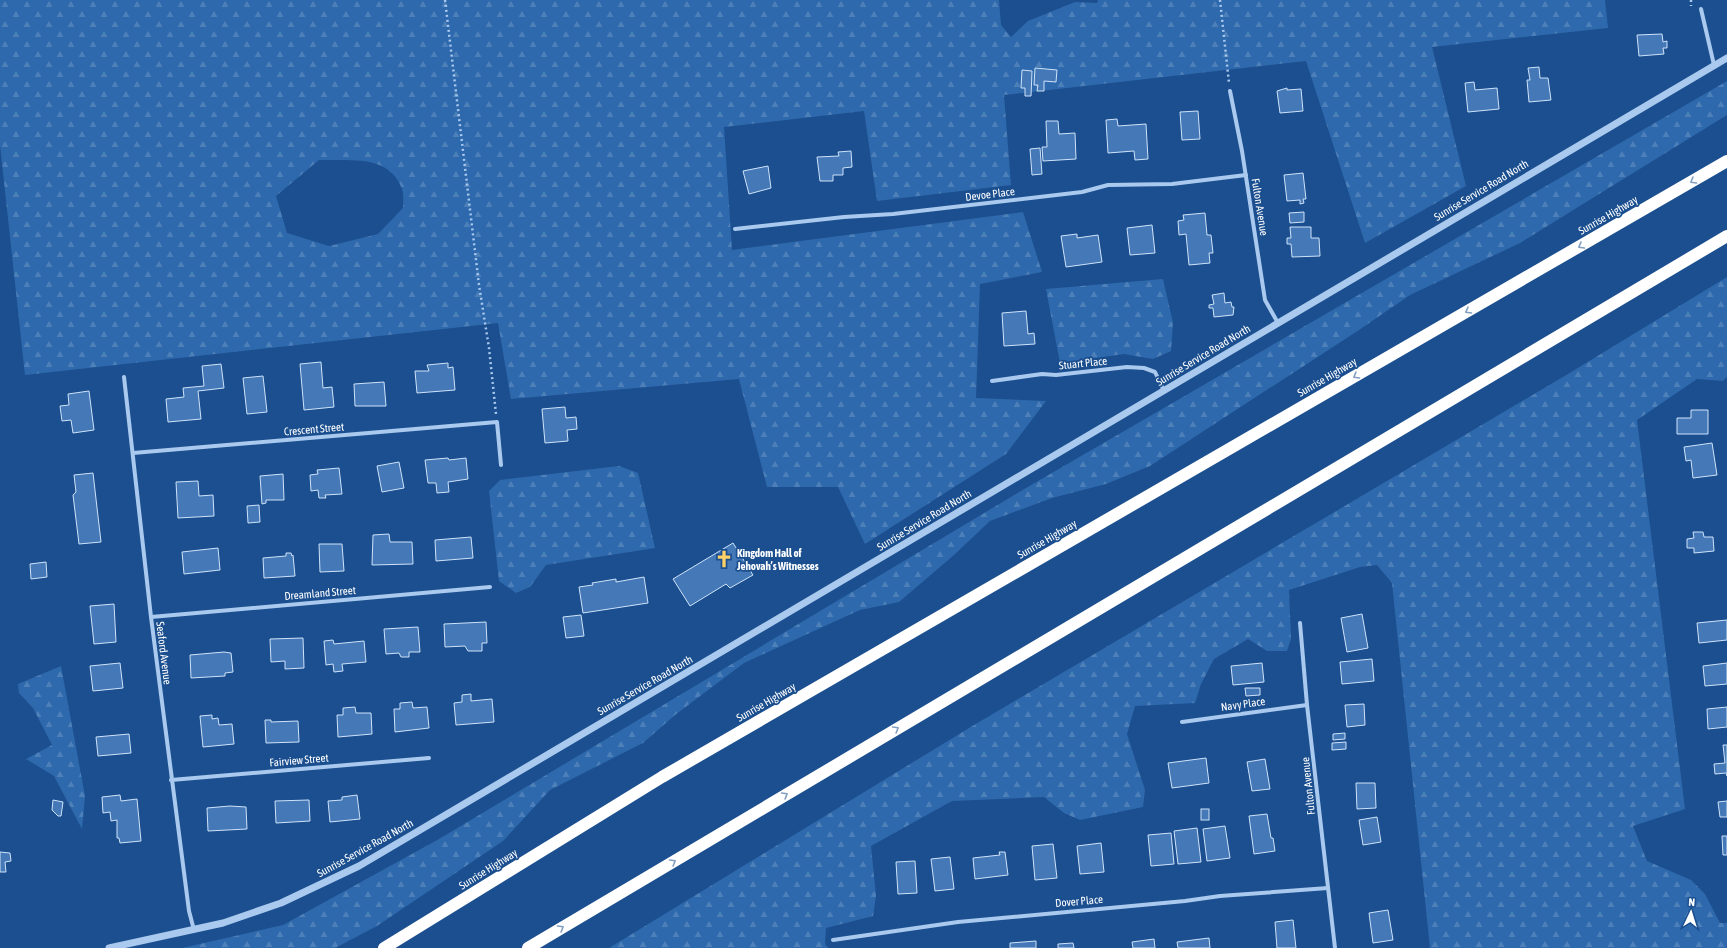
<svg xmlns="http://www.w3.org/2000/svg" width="1727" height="948" viewBox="0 0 1727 948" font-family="'Asap Condensed',sans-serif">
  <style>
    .forest { fill: url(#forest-firs); fill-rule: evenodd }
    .building { fill: #4478b7; stroke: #cfe3fa }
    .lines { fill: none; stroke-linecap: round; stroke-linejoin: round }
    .path { stroke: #a9c9ee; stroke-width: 2.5; stroke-dasharray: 2 3; stroke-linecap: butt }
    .minor { stroke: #a9c9ee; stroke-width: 4 }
    .tertiary { stroke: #a9c9ee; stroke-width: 7 }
    .motorway { stroke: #fff; stroke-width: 12 }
    .oneway { stroke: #829ec1 }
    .labels { text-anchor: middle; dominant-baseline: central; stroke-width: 3.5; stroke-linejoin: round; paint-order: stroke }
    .street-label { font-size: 11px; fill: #fff; stroke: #1b4f8f }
    .poi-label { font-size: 11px; font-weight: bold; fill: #fff; stroke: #1b4f8f; text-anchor: start }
  </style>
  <defs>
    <pattern id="forest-firs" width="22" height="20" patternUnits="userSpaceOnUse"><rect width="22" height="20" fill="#2e69ad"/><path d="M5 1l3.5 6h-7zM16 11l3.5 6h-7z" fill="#4d80b9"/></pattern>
  </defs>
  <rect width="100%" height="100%" fill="#1b4f8f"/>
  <g class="forest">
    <path d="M0 0H999L1001 25 1011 37 1028 21 1075 2 1097 3 1098 0H1605L1608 28 1432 47 1466 186 1365 243 1306 61 1004 95 1011 185 877 201 864 111 724 127 732 250 1023 212 1042 272 980 284 976 398 1046 401 1006 454 865 544 838 487H767L739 379 511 399 498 323 25 375 0 145ZM319 160C351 161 389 154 402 189 404 194 403 202 403 208L378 234 329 246 287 233 276 196Z"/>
    <polygon points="1727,81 1727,115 1520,243 1410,295 1359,330 1150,466 1106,484 1052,498 990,521 954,555 899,602 860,610 744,663 675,715 643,743 550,790 503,841 377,926 335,948 182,948 283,925 439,839 1026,488"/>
    <polygon points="1727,277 1727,377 1723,381 1697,379 1637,420 1685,809 1633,826 1647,861 1691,880 1705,894 1720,923 1727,923 1727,948 1430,948 1392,583 1377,565 1360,567 1289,590 1291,639 1287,651 1267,651 1248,639 1214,659 1201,684 1195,703 1135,706 1127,734 1145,790 1143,807 1080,820 1064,813 1044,797 952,801 871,846 876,896 873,916 826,928 825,944 828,948 609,948 969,728 1568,374"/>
    <polygon points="1163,279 1173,323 1171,351 1153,359 1124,354 1060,363 1046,289"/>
    <polygon points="619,466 638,473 655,548 546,565 530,587 516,593 499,581 489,491 500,480"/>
    <polygon points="61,666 85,796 82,829 54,776 26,759 52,745 33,708 19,693 18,684"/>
  </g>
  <g class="building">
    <polygon points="1662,34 1663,42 1667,41 1667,48 1663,48 1664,54 1639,56 1637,35"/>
    <polygon points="1539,67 1540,78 1548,78 1551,100 1529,102 1527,80 1530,80 1528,68"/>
    <polygon points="1035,68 1057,70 1056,82 1044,81 1044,91 1037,91 1038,85 1034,85"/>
    <polygon points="1022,70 1032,71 1031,96 1025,96 1025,88 1021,88"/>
    <polygon points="1474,82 1475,90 1497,88 1499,109 1468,112 1465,83"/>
    <polygon points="1287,88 1287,90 1301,89 1303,111 1280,113 1277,91"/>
    <polygon points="1198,111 1200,139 1182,140 1180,112"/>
    <polygon points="1117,119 1118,126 1146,124 1148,159 1135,160 1134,151 1108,153 1106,120"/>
    <polygon points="1046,121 1058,121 1059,134 1075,133 1076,159 1043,161 1042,147 1047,147"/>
    <polygon points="1040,148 1042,174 1032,175 1030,149"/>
    <polygon points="851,151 852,167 843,168 843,175 833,175 833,181 820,181 817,157 839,156 838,152"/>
    <polygon points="768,166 771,188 749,194 743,171"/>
    <polygon points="1303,173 1306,199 1303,199 1304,203 1300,204 1300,200 1287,201 1284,175"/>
    <polygon points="1304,212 1304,222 1290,223 1289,213"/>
    <polygon points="1205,213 1207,235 1211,235 1213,253 1209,253 1210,263 1189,265 1186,234 1179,235 1178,221 1184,220 1183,215"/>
    <polygon points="1152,225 1155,253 1130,255 1127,228"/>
    <polygon points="1290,227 1311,227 1311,238 1319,238 1320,256 1292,257 1291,244 1287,244 1287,238 1291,238"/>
    <polygon points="1077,234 1077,238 1098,235 1102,262 1066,267 1061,236"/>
    <polygon points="1224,293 1225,303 1231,302 1232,307 1234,307 1233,315 1214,317 1213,308 1209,308 1209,305 1214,304 1212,295"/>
    <polygon points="1026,311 1028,334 1034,333 1035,344 1004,346 1002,313"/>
    <polygon points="321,362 323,388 332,387 334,407 304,410 300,364"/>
    <polygon points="448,363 448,368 453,367 455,390 417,393 415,371 429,371 427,365"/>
    <polygon points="221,364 224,388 198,391 201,419 168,422 166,399 184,397 183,388 204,386 202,366"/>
    <polygon points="263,376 267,412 247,414 243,378"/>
    <polygon points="384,382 386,406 355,406 354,384"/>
    <polygon points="89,391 94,430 73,433 71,420 62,421 60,406 69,405 68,394"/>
    <polygon points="565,407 566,418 576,417 577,429 567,430 568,441 545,443 542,409"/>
    <polygon points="1691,410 1708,410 1708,434 1677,434 1677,418 1691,418"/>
    <polygon points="1712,443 1717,475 1693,478 1691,460 1686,461 1684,447"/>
    <polygon points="448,458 449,460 466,458 468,479 448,482 449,492 437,493 436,483 428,483 425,460"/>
    <polygon points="399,462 404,488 382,492 377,466"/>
    <polygon points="339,468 342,494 325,495 326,498 319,498 318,490 311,491 310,475 318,474 317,470"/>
    <polygon points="93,473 101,542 79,544 73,495 76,492 74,475"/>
    <polygon points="283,474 284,500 266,500 266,503 262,504 260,476"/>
    <polygon points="198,481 199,496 213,495 214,516 178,518 176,482"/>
    <polygon points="259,505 260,522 248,523 247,506"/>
    <polygon points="1693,532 1703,532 1704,537 1713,537 1714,551 1694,553 1694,548 1687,548 1687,539 1694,538"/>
    <polygon points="389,534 390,542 412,542 413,564 372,565 373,535"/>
    <polygon points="471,537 473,558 436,561 435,540"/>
    <polygon points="733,543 753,575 730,588 726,584 690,606 673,579"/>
    <polygon points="319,544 342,544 344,571 320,572"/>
    <polygon points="218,548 220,570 184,574 182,552"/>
    <polygon points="286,553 291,553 292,556 293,555 295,576 264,578 263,558 286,556"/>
    <polygon points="46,562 47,577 31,579 30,564"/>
    <polygon points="644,577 648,603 583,613 579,587 593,585 592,583 616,579 616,582"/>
    <polygon points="114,604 116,642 94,644 90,606"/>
    <polygon points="1362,614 1368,648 1347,652 1341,618"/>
    <polygon points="581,615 584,636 566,638 563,617"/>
    <polygon points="1727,620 1727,640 1699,643 1697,623"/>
    <polygon points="486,622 487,643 482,643 482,651 468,651 465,646 445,647 444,624"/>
    <polygon points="418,627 420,652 409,652 409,657 401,657 399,653 386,654 384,629"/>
    <polygon points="303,638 304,668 285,669 285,661 271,662 270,639"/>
    <polygon points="333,640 334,644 364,641 366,662 342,664 343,671 334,672 333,664 326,665 324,641"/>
    <polygon points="224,652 231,653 233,672 225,673 225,676 191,678 190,655"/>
    <polygon points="1372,659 1374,681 1342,684 1340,662"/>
    <polygon points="120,663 123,688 93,691 90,666"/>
    <polygon points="1262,663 1264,682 1233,685 1231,666"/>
    <polygon points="1727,663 1727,684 1705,686 1703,666"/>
    <polygon points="1245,688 1260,688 1260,695 1246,696"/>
    <polygon points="471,694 471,701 492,699 494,722 456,725 454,703 462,702 462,695"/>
    <polygon points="412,702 413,708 427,707 429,728 395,732 394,709 400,709 400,703"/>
    <polygon points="1364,704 1365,725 1347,727 1345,705"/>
    <polygon points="355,707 356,713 371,713 372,734 338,737 337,715 343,715 343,708"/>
    <polygon points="1727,707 1727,727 1708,729 1707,709"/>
    <polygon points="212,715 212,719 218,718 219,725 232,724 234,744 203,747 200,716"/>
    <polygon points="265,720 271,720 271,722 298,721 299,742 266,743"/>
    <polygon points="1345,733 1345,739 1333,740 1333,734"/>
    <polygon points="129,734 131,753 98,756 96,737"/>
    <polygon points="1346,742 1346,749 1332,750 1332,743"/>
    <polygon points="1723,745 1727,745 1727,776 1726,773 1715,774 1714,764 1725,763"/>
    <polygon points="1206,758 1209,783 1172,788 1168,763"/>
    <polygon points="1265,759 1270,789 1252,791 1247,762"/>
    <polygon points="1356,783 1375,783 1376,808 1357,809"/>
    <polygon points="120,795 121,801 137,799 141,841 120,843 119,838 117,838 117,820 111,821 110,812 103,813 102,797"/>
    <polygon points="357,795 360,819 330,822 328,801 342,800 342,797"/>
    <polygon points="53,800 63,802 61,816 58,816 52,810"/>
    <polygon points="309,800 310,821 276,823 275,801"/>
    <polygon points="1727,801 1727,817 1720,817 1718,802"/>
    <polygon points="230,806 246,807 247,829 208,831 207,808"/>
    <rect x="1201" y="809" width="8" height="11"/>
    <polygon points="1267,814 1271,838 1273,838 1275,851 1254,854 1249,816"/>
    <polygon points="1377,817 1381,842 1363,845 1359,820"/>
    <polygon points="1225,826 1230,858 1207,861 1203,829"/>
    <polygon points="1197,828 1201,862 1178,864 1174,831"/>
    <polygon points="1171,833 1174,864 1151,866 1148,835"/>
    <polygon points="1722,836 1727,836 1727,855 1723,855"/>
    <polygon points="1101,843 1104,872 1080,874 1077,846"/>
    <polygon points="1053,844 1057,878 1035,880 1032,846"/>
    <polygon points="0,852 10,853 11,861 5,862 6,872 0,872"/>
    <polygon points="999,852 1005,852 1008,875 975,879 973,858 1000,855"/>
    <polygon points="950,857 954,889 935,891 931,859"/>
    <polygon points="915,861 917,893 898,894 896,862"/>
    <polygon points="1388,910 1393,940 1373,943 1369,913"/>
    <polygon points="1293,920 1296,948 1277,948 1275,922"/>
    <polygon points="1209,938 1210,948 1178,948 1177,942"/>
    <polygon points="1154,939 1155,948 1133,948 1132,942"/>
    <polygon points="1036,941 1036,948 1010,948 1010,943"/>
    <polygon points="1073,943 1074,948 1058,948 1058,944"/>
  </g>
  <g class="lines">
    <g class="path">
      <polyline points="445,0 479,285 489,348 496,414"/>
      <polyline points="1220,0 1229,83"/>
      <polyline points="1691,0 1691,6"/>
    </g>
    <g class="minor">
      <polyline points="1701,9 1714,65"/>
      <polyline points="1230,91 1242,151 1265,300 1278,323"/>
      <polyline points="735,229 844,217 893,214 1082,192 1108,185 1172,184 1246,175"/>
      <polyline points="124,377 151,617 189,911 194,930"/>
      <polyline points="992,381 1042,374 1056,375 1127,367 1144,368 1155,372 1164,391"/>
      <polyline points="133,453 497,422 501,465"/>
      <polyline points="151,617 490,587"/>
      <polyline points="1300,623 1307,705 1335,948"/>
      <polyline points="1182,722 1307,705"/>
      <polyline points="171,780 429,758"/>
      <polyline points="833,940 958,922 1185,901 1220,896 1328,888"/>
    </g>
    <polyline class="tertiary" points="109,948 223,923 281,903 359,866 1727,58"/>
    <g class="motorway">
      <polyline points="384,948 662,777 1727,161"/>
      <polyline points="528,948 1727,236"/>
    </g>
  </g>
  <defs><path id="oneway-chevron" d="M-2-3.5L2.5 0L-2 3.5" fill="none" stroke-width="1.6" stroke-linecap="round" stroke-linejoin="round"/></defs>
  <g class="oneway">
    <use href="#oneway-chevron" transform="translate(1693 181) rotate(150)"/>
    <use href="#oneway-chevron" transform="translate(1581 246) rotate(150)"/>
    <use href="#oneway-chevron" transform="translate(1468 311) rotate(150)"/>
    <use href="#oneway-chevron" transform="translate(1356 376) rotate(150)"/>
    <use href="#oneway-chevron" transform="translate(896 729) rotate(-31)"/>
    <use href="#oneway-chevron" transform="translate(785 795) rotate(-31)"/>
    <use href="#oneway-chevron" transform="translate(673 862) rotate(-31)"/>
    <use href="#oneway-chevron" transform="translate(561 928) rotate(-31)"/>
  </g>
  <defs>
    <g id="church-bare" transform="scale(1.38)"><path d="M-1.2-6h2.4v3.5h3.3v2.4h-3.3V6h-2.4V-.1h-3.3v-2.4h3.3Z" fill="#ffd166" stroke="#1b4f8f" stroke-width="2.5" paint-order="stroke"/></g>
  </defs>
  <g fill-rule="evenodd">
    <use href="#church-bare" x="724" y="559"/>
  </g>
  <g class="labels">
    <g class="street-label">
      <text transform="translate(1481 190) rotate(-31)">Sunrise Service Road North</text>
      <text transform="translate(990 194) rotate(-7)">Devoe Place</text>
      <text transform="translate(1260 207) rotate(81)">Fulton Avenue</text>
      <text transform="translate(1608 215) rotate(-30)">Sunrise Highway</text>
      <text transform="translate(1203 355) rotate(-31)">Sunrise Service Road North</text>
      <text transform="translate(1083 363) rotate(-6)">Stuart Place</text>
      <text transform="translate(1327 377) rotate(-30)">Sunrise Highway</text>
      <text transform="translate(314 429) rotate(-5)">Crescent Street</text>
      <text transform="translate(924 520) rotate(-31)">Sunrise Service Road North</text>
      <text transform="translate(1047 539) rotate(-30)">Sunrise Highway</text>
      <text transform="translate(320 593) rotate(-5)">Dreamland Street</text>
      <text transform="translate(164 653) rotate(83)">Seaford Avenue</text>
      <text transform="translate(645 685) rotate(-30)">Sunrise Service Road North</text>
      <text transform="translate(766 702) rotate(-30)">Sunrise Highway</text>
      <text transform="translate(1243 704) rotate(-8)">Navy Place</text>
      <text transform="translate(299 760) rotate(-5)">Fairview Street</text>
      <text transform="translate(1308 786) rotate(-96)">Fulton Avenue</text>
      <text transform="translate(365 848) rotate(-29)">Sunrise Service Road North</text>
      <text transform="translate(488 869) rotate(-32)">Sunrise Highway</text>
      <text transform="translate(1079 901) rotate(-5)">Dover Place</text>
    </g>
    <g class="poi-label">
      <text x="737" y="553">Kingdom Hall of<tspan x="737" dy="13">Jehovah’s Witnesses</tspan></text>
    </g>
  </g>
  <g transform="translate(1691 912) rotate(4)" stroke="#1b4f8f" stroke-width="3" paint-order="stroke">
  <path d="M0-3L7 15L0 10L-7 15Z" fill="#ffffff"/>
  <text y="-6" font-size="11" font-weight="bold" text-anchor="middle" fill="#ffffff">N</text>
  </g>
</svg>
